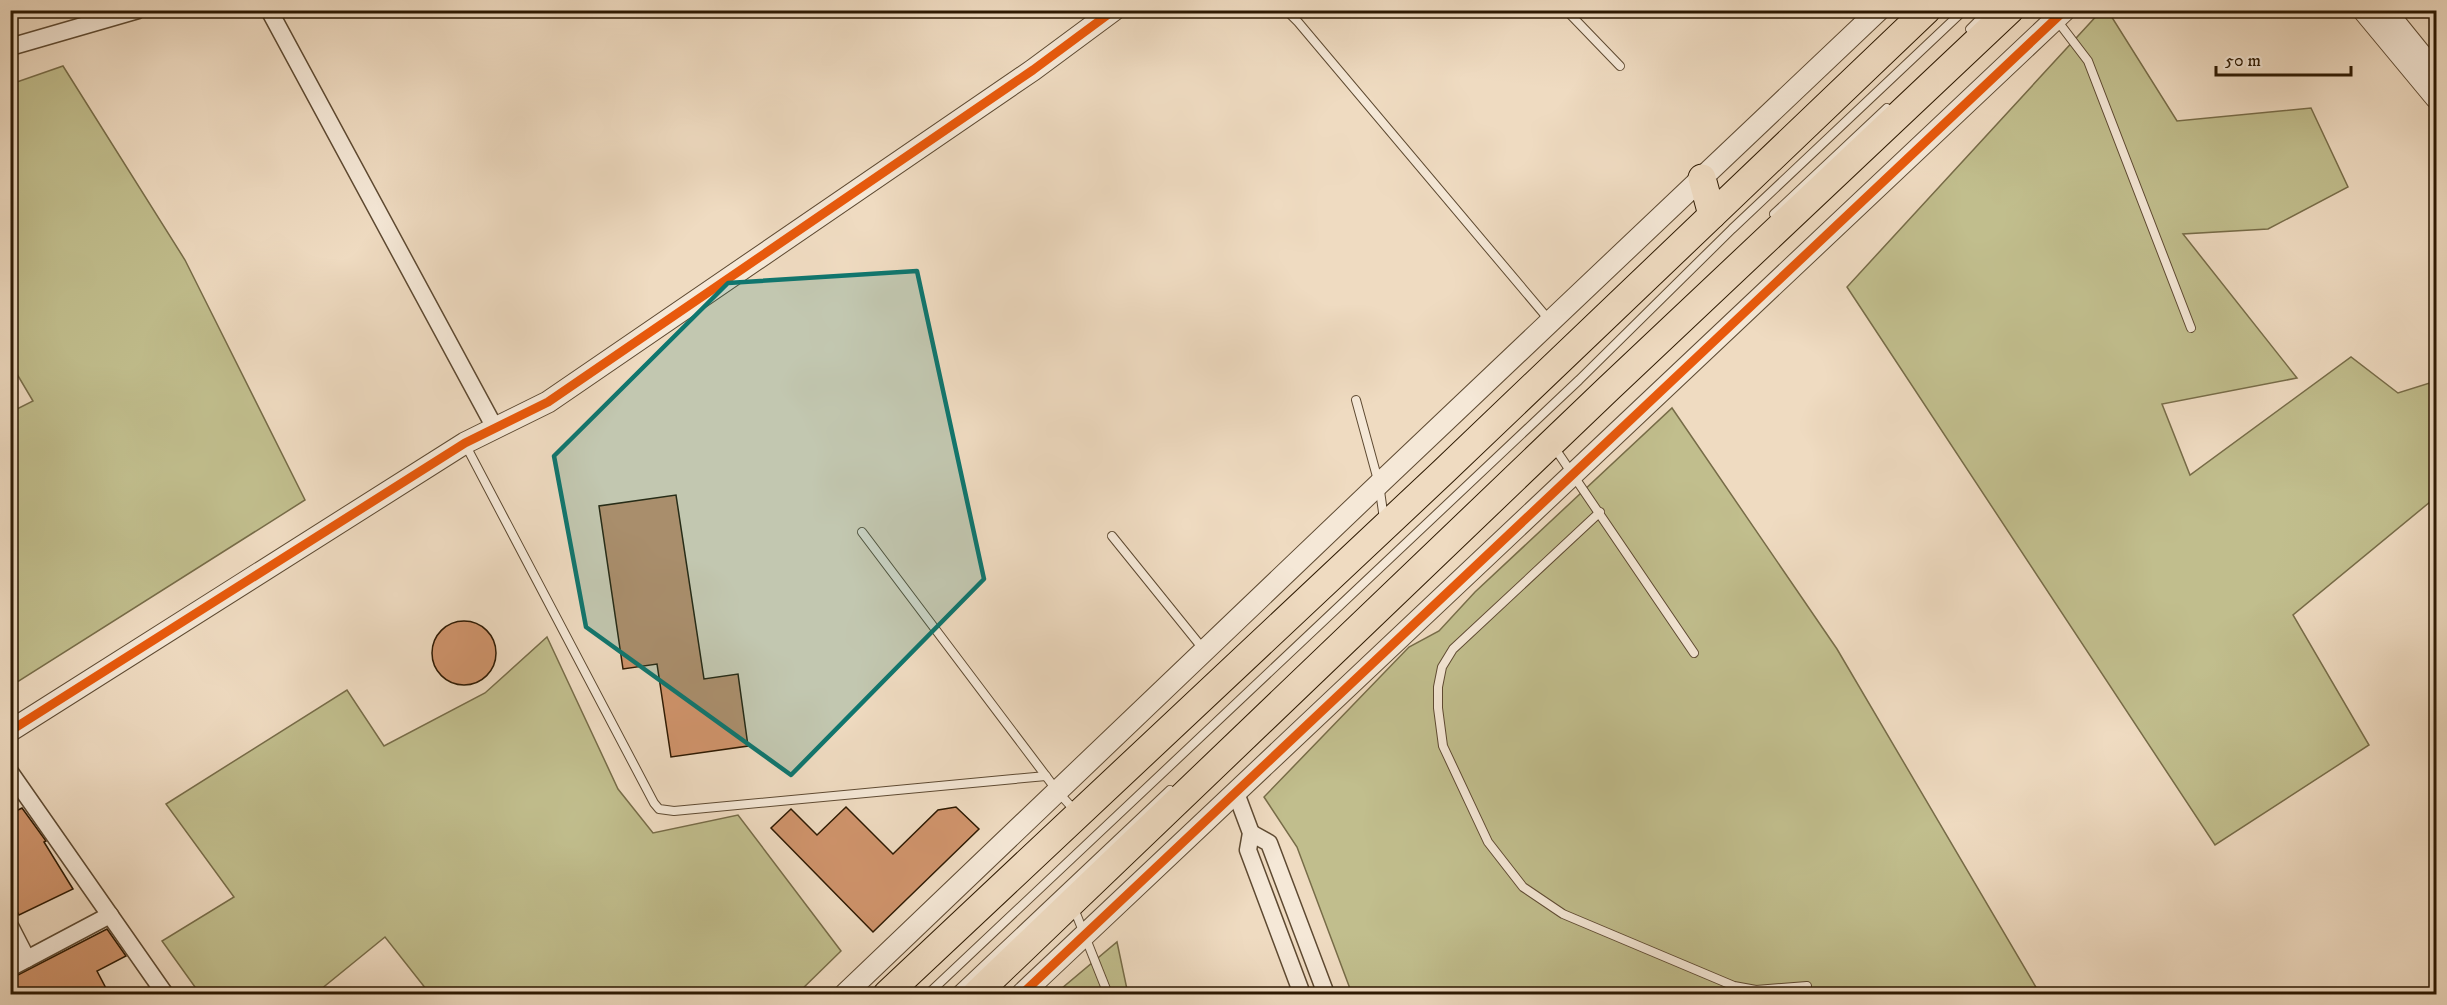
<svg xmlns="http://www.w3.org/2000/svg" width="2447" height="1005" viewBox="0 0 2447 1005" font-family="'IM FELL DW Pica',serif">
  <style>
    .green { fill: #c1be8d; stroke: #776c48; stroke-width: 1.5 }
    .building { fill: #d0946c; stroke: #2d1902; stroke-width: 1.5 }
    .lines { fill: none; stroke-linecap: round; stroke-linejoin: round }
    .service-casing { stroke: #5e4a32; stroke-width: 10 }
    .minor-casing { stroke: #5e4a32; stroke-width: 19 }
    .tertiary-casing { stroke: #5e4a32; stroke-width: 23 }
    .primary-casing { stroke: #2d1902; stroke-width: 29 }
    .service { stroke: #f5e8d7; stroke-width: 8 }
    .minor { stroke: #f5e8d7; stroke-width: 16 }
    .tertiary { stroke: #f5e8d7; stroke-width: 21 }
    .primary { stroke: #efdbc1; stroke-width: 27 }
    .cycleway-casing { stroke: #f5e8d7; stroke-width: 13 }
    .cycleway { stroke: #e8590c; stroke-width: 9 }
    .marked { fill: #0f766e; fill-opacity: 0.2; stroke: #0f766e; stroke-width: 4.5; stroke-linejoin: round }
  </style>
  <rect width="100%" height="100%" fill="#efdbc1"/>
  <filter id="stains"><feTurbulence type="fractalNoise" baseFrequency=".00333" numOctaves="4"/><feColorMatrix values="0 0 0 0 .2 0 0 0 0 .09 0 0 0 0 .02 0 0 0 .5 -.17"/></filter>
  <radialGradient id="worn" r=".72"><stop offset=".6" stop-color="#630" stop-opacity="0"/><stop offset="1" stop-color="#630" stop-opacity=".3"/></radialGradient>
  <g class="green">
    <polygon points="2101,11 2108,11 2177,121 2311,108 2348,187 2268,229 2183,234 2297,378 2162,404 2190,475 2351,357 2398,393 2436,381 2436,497 2293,615 2369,745 2215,845 1847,287"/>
    <polygon points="63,66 185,260 305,500 11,686 11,412 33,401 11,364 11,84"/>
    <polygon points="1672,408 1837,649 2040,994 1352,994 1297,847 1264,797 1409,647 1439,631 1475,592"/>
    <polygon points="547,637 618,789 653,833 738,815 841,951 797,994 430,994 385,937 315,994 200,994 162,941 234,897 166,804 347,690 384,746 485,693"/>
    <polygon points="1117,942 1128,994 1055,994"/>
  </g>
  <g class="building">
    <polygon points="676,495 704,679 738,674 748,746 671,757 657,664 623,669 599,506"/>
    <circle cx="464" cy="653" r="32"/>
    <polygon points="846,807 893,854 938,810 956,807 979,829 873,932 771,828 791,809 817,835"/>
    <polygon points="22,808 46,841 44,842 73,889 19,915 10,898 10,814"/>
    <polygon points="107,929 126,956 97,971 109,994 10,994 10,979"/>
  </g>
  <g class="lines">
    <g class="service-casing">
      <g id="service">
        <polyline points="1286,10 1298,22 1550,321"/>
        <polyline points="1566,10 1620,66"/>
        <polyline points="2046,10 2056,19 2088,61 2191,328"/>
        <polyline points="1970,29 1989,10"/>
        <polyline points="1774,214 1887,108"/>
        <polyline points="1356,400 1379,484 1384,519"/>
        <polyline points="465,444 654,803 659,809 674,811 1046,776"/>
        <polyline points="1554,447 1694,653"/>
        <polyline points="1600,512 1453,649 1442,667 1438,687 1438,708 1443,746 1488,842 1523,887 1563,914 1734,986 1756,990 1807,986"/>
        <polyline points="862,532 1058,792 1077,813"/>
        <polyline points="1112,536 1204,650"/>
        <polyline points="1073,906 1108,994"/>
        <polyline points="928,994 1579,380 1732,229 1964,10"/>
        <polyline points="954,994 1170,790"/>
      </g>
    </g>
    <g class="minor-casing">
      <g id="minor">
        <polyline points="269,10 495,428"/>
        <polyline points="10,47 138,10"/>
        <polyline points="10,772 165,994"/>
        <polyline points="1236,793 1251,833 1248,850 1302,994"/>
        <polyline points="1251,833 1269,843 1326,994"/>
        <polyline points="10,926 27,959"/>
        <polyline points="10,968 110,915"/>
      </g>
    </g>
    <g class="tertiary-casing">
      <g id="tertiary">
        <polyline points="2363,10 2436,98"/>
        <polyline points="2385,10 2436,73"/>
        <polyline points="10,731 465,443 548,402 1033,70 1114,10"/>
        <polyline points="845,994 1379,484 1879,10"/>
        <polyline points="1022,994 2065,10"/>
      </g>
    </g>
    <g class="primary-casing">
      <g id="primary">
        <polyline points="1702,178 1712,215"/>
        <polyline points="887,994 1443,472 1927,10"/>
        <polyline points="976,994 1608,389 2010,10"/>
      </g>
    </g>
    <use href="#service" class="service"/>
    <use href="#minor" class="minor"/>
    <use href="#tertiary" class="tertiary"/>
    <use href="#primary" class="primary"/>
    <g class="cycleway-casing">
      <g id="cycleway">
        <polyline points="10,731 465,443 548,402 1033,70 1114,10"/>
        <polyline points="1022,994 2065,10"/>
      </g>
    </g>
    <use href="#cycleway" class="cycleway"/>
  </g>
  <path class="marked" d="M917 271 984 579 791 775 586 627 554 456 728 283Z"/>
  <rect width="2447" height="1005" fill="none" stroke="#efdbc1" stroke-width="36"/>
  <rect x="12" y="12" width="2423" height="981" fill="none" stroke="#2d1902" stroke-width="3"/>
  <rect x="18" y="18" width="2411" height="969" fill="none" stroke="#2d1902" stroke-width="1.5"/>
  <path d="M2216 66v9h135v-9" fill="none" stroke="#2d1902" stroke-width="3"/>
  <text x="2225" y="66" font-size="18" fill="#2d1902" stroke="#f5e8d7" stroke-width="4.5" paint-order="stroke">50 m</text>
  <rect width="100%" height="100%" filter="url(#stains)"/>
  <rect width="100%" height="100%" fill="url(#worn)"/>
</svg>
